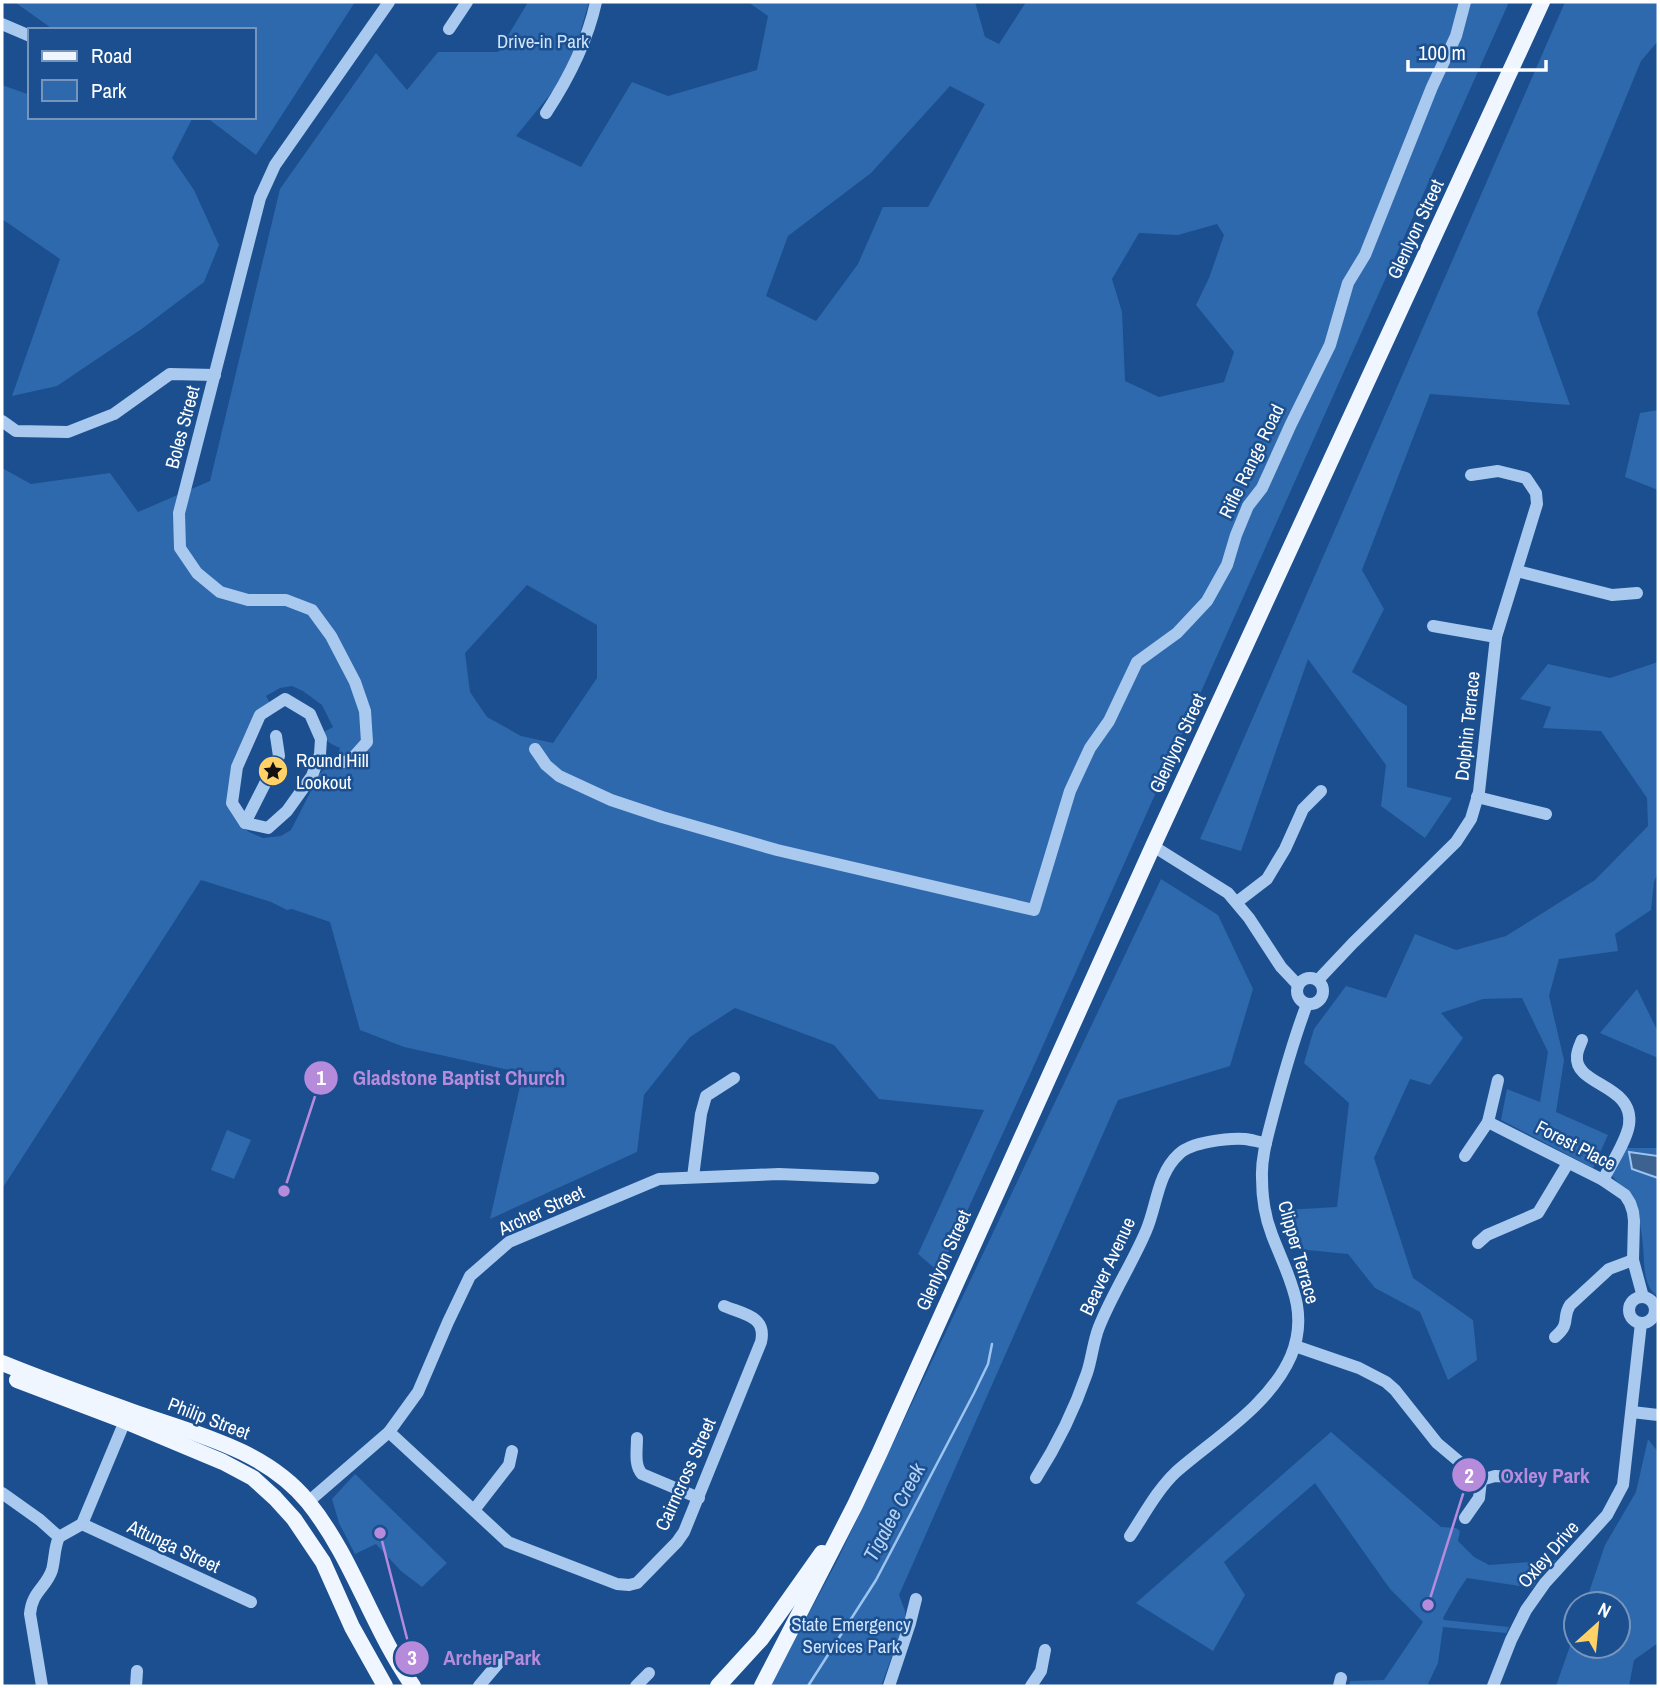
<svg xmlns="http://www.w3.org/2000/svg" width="1660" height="1688" viewBox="0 0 1660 1688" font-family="'Archivo Narrow',sans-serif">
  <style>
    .green { fill: #2e69ad; fill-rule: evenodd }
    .water { fill: #3c6290; stroke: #9cc4f0; stroke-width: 2 }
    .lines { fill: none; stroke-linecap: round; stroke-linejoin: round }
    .stream { stroke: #9cc4f0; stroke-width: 2.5 }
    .minor { stroke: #a9c9ee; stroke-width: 12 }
    .major { stroke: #f0f6ff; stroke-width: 16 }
    .labels { text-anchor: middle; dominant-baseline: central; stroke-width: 5; stroke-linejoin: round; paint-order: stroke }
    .park-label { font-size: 19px; fill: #cfe3fa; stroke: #1b4f8f }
    .street-label { font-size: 19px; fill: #fff; stroke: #1b4f8f }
    .poi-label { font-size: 19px; fill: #fff; stroke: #1b4f8f; text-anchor: start }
    .water-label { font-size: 21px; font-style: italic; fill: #b5d3f5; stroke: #1b4f8f }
    .leader { fill: none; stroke: #b68bdc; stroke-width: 2.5 }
    .callout-dot { fill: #b68bdc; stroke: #1b4f8f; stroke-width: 2.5 }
    .mark-label { font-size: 21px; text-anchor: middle; font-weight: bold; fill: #fff }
    .callout-label { font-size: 21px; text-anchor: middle; font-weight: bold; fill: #b68bdc; stroke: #1b4f8f; stroke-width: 5; stroke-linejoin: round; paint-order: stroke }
  </style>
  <rect width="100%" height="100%" fill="#1b4f8f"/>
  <g class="green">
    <polygon points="17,2 355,2 256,155 206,117 254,117 254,30 54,30 16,3"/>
    <path d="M525 2H589L574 53 553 91 516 136 581 167 632 82 668 96 757 70 768 16 748 2H975L985 37 999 44 1026 2H1509L1032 1070 939 1272 918 1254 984 1110 879 1099 834 1045 735 1008 690 1037 644 1095 637 1152 490 1219 523 1073 404 1047 360 1030 330 922 292 909 287 910 271 902 201 880 2 1189V468L31 484 110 473 138 512 210 481 280 189 376 53 407 90 438 52H498L527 4ZM950 86 985 104 928 207H883L858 264 816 321 766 296 788 236 871 173ZM1217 224 1224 235 1209 278 1196 305 1234 352 1224 382 1159 397 1125 381 1122 312 1112 279 1139 233 1178 235ZM527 585 597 625V678L553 743 521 736 487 717 470 692 465 653ZM292 686 303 691 322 705 333 727 322 733C326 742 331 744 340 748L334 768C327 767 324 769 319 775L291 830 281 836 263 838 249 832 241 825 231 772 270 703 266 696 280 688Z"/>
    <polygon points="1565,2 1658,2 1658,41 1641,61 1537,313 1570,405 1430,394 1362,570 1384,609 1352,672 1407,706 1407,787 1452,798 1425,838 1381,806 1386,765 1308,659 1241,851 1200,839"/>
    <polygon points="2,85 30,95 30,117 193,117 172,158 194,190 219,245 204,282 143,328 57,386 12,396 60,259 2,219"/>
    <polygon points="1658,410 1658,490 1625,477 1640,413"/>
    <polygon points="1658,662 1658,872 1654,882 1651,910 1615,934 1618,951 1559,959 1549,996 1564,1060 1556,1112 1608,1135 1593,1168 1501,1120 1507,1089 1540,1102 1548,1052 1522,998 1483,999 1441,1013 1463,1038 1430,1085 1410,1079 1374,1158 1413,1278 1473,1320 1477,1360 1448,1380 1420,1312 1375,1288 1348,1254 1297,1249 1284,1210 1337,1207 1349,1103 1304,1063 1314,1029 1346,986 1386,998 1415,934 1456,950 1506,936 1595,880 1648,826 1647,798 1601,731 1543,728 1551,707 1520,699 1548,664 1610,678"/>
    <polygon points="1161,879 1218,915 1253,989 1230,1066 1118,1100 899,1595 905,1611 905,1621 881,1686 770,1686 838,1559"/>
    <polygon points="1637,989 1658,1032 1658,1058 1600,1033"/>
    <polygon points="227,1130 251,1140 234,1179 211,1170"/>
    <path d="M1625 1148H1658V1297C1642 1285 1645 1265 1643 1247 1642 1232 1639 1217 1635 1203 1631 1191 1617 1185 1611 1174Z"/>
    <polygon points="1331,1432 1441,1527 1456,1528 1460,1531 1458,1541 1474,1557 1489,1565 1556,1560 1539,1578 1532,1588 1467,1578 1457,1593 1443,1618 1444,1620 1509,1627 1506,1633 1443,1627 1438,1663 1427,1686 1349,1686 1350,1681 1384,1680 1423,1622 1390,1589 1315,1483 1224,1562 1245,1595 1213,1651 1136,1603"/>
    <polygon points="1648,1439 1658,1452 1658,1643 1634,1660 1629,1686 1556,1686 1576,1629 1576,1646 1618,1646 1618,1604 1585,1604 1605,1545 1636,1492"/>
    <polygon points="355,1474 447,1563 422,1587 401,1571 376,1544 355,1554 339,1523 332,1499"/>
  </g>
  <polygon class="water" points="1629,1152 1658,1156 1658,1178 1632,1169"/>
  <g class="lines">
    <polyline class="stream" points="808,1686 876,1580 974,1393 988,1364 992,1344"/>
    <g class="minor">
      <polyline points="2,24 30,36"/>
      <polyline points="449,29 467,2"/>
      <path d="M546 113C569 78 587 43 596 2"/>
      <polyline points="2,421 16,431 68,432 114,414 170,374 215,375"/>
      <polyline points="1517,571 1612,595 1637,593"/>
      <polyline points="1433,626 1496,637"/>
      <polygon points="285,699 310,714 321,739 320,754 312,776 287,811 268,828 245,823 232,803 237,767 260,715"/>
      <polyline points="535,749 546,765 559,776 611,800 662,817 777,850 1034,910 1070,791 1090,748 1109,721 1137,662 1177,633 1207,601 1227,565 1236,535 1248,506 1262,488 1291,424 1330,345 1348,283 1365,255 1432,87 1456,36 1465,2"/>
      <polyline points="319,759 335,763 350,761 367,742 365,711 355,682 331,636 312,610 286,600 248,600 220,592 197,573 180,548 179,513 260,198 275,165 389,2"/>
      <polyline points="1477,797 1546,814"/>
      <polyline points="245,823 279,756 276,736"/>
      <polyline points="1153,846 1228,893 1249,918 1281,967 1298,985"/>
      <polyline points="1237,902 1267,879 1285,849 1303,809 1321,791"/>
      <circle cx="1310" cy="991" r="13"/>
      <polyline points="1318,980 1353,943 1456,842 1471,819 1479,792 1496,637 1537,504 1536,493 1526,478 1498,471 1471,475"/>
      <path d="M1582 1040C1580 1045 1577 1051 1577 1056 1574 1086 1635 1084 1629 1125 1626 1142 1611 1164 1603 1180"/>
      <polyline points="1488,1122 1603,1180 1625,1195 1630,1203 1633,1212 1634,1221 1633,1260 1643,1297"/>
      <polyline points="1465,1156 1488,1122 1498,1080"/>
      <polyline points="693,1177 701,1114 706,1096 734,1078"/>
      <polyline points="1478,1243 1487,1235 1538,1213 1568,1163"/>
      <circle cx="1642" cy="1310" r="13"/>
      <path d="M1555 1337C1572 1322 1561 1319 1570 1305L1609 1269 1633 1260"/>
      <polyline points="1295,1346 1359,1368 1386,1382 1395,1390 1437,1443 1481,1480"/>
      <polyline points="1632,1412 1658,1415"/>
      <path d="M389 1432 508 1542 617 1584 629 1585 637 1583 677 1542 684 1532 761 1342C767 1316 743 1314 724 1306"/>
      <path d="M637 1438C637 1451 634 1465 642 1474L699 1498"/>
      <path d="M1036 1478C1057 1445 1074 1411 1087 1373 1092 1358 1093 1342 1099 1327 1112 1294 1132 1264 1146 1231 1157 1206 1157 1174 1179 1154 1191 1142 1228 1138 1245 1139 1252 1140 1259 1142 1266 1143"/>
      <polyline points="2,1493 40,1520 59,1537"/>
      <polyline points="308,1502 389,1432 418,1392 448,1322 470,1276 509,1242 659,1179 779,1174 873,1178"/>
      <polyline points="474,1510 509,1465 512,1451"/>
      <polyline points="1465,1518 1479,1498 1481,1480 1495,1476 1511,1477"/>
      <polyline points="82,1524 251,1602"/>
      <path d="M1130 1536C1144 1515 1157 1490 1176 1472 1215 1438 1270 1405 1291 1356 1310 1311 1288 1277 1272 1235 1265 1217 1262 1197 1262 1178 1261 1157 1268 1135 1273 1115 1283 1077 1293 1041 1307 1004"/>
      <path d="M42 1686 30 1614C32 1591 46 1588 52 1570 55 1559 54 1548 59 1537L82 1524 125 1421"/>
      <polyline points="136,1686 137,1671"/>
      <polyline points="479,1686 501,1660"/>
      <polyline points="636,1686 649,1673"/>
      <polyline points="889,1686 910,1623 916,1599"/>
      <polyline points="1031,1686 1041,1671 1045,1650"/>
      <polyline points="1339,1686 1341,1678"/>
      <polyline points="1493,1686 1511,1640 1526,1610 1545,1583 1607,1515 1623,1485 1641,1323"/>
    </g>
    <g class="major">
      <path d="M2 1363C46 1381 91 1397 136 1413 196 1434 266 1450 308 1502 353 1558 372 1628 413 1686"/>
      <polyline points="17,1380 125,1421 223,1462 253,1478 275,1498 294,1519 323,1562 352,1627 385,1686"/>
      <polyline points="718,1686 761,1639 822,1553"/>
      <polyline points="762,1686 855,1505 880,1452 1153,846 1542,2"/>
    </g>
  </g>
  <defs>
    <g id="sight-disc" transform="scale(1.575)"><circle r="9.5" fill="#ffd166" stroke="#1b4f8f"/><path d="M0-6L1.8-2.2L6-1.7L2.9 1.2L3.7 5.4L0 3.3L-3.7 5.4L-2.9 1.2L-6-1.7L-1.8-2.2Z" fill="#111"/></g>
  </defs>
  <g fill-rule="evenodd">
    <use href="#sight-disc" x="273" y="771"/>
  </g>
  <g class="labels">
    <g class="park-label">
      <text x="543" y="41">Drive-in Park</text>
      <text x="851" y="1624">State Emergency<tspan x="851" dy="22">Services Park</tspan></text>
    </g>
    <g class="street-label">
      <text transform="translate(1415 229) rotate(-65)">Glenlyon Street</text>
      <text transform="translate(182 427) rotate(-75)">Boles Street</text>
      <text transform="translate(1251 461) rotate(-64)">Rifle Range Road</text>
      <text transform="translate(1467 726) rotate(-84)">Dolphin Terrace</text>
      <text transform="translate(1177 743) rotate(-65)">Glenlyon Street</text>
      <text transform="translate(1576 1145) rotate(27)">Forest Place</text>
      <text transform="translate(541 1210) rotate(-25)">Archer Street</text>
      <text transform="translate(1299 1252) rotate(74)">Clipper Terrace</text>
      <text transform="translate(943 1260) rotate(-66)">Glenlyon Street</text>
      <text transform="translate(1107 1266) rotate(-65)">Beaver Avenue</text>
      <text transform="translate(209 1418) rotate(21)">Philip Street</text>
      <text transform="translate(685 1474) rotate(-66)">Cairncross Street</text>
      <text transform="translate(174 1546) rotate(25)">Attunga Street</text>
      <text transform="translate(1548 1554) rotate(-49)">Oxley Drive</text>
    </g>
    <g class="poi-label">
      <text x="296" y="760">Round Hill<tspan x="296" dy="22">Lookout</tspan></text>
    </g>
    <g class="water-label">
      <text transform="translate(894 1512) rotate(-62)">Tigalee Creek</text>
    </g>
  </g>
  <path class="leader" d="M284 1191L321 1078M1428 1605L1469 1475M380 1533L412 1658"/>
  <g class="callout-dot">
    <circle cx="284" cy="1191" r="7"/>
    <circle cx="1428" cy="1605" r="7"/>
    <circle cx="380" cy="1533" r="7"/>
    <circle cx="321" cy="1078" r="18"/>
    <circle cx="1469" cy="1475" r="18"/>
    <circle cx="412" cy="1658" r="18"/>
  </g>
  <g class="mark-label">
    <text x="321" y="1085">1</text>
    <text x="1469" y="1483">2</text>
    <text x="412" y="1665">3</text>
  </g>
  <g class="callout-label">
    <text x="459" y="1085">Gladstone Baptist Church</text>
    <text x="1545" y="1483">Oxley Park</text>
    <text x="492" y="1665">Archer Park</text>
  </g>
  <rect width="1660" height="1688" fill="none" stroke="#ffffff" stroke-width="7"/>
  <rect x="28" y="28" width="228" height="91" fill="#1b4f8f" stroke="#7695bc" stroke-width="2"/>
  <rect x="42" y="51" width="35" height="10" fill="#f0f6ff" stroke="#7695bc" stroke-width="2"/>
  <text x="91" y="63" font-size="21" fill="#ffffff">Road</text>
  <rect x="42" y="80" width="35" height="21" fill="#2e69ad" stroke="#7695bc" stroke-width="2"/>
  <text x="91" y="98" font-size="21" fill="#ffffff">Park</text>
  <g transform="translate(1597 1625) rotate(27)"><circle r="33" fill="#1b4f8f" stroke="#7695bc" stroke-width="2"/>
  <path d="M0-5L12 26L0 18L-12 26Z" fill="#ffd166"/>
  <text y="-10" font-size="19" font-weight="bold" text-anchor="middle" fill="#ffffff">N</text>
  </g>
  <path d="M1408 60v10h138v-10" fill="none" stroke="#ffffff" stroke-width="3.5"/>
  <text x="1418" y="60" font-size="21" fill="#ffffff" stroke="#1b4f8f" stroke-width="5" paint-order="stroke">100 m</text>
</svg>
